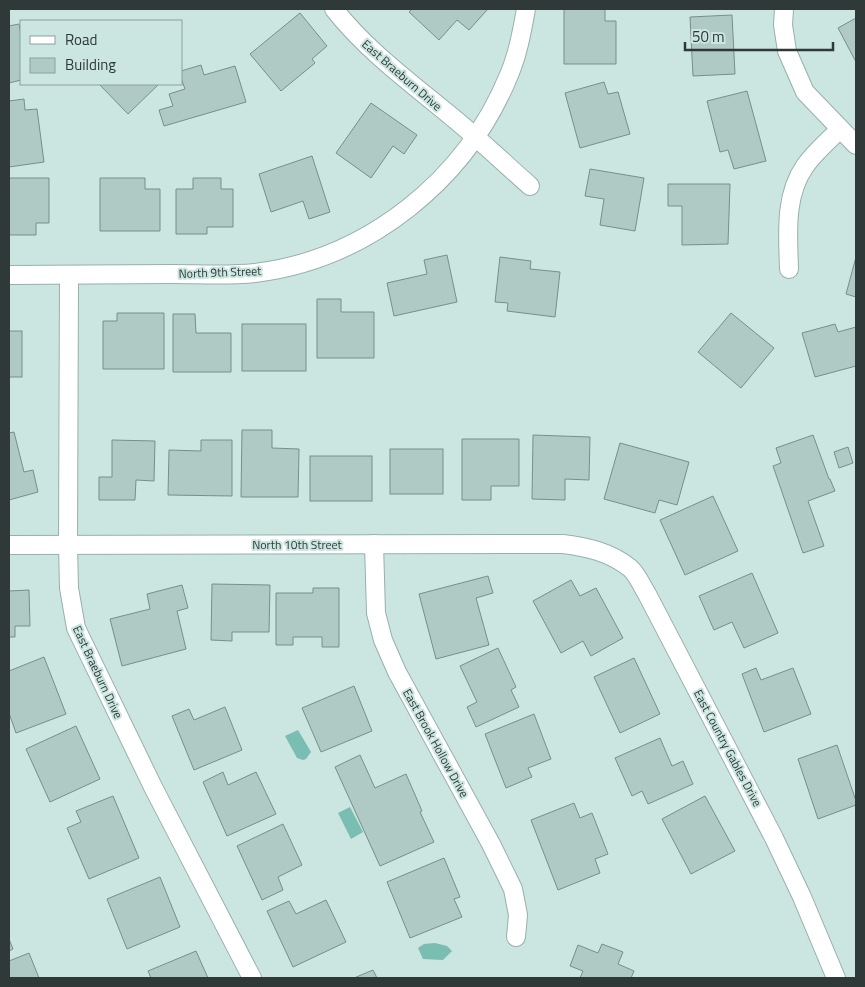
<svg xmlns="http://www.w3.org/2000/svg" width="865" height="987" viewBox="0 0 865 987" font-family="'Titillium Web',sans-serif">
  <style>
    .water { fill: #7abdb3 }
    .building { fill: #afc9c4; stroke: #778f8b }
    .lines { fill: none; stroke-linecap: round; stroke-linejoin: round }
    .minor-casing { stroke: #97b0ab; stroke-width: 20 }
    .minor { stroke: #fff; stroke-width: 18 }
    .labels { text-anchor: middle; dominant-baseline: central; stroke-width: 4; stroke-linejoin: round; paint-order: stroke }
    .street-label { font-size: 12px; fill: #2f3937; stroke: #cbe5e0 }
  </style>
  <rect width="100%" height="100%" fill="#cbe5e0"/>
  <g class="water">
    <polygon points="298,730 311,752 306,759 303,760 297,758 285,736"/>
    <polygon points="350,807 363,832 351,839 338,813"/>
    <polygon points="435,943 447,946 452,951 443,960 423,959 418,948 424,944"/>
  </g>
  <g class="building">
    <polygon points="412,9 486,9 487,10 469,30 457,20 439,40 409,12"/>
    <polygon points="564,9 605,9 605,21 616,21 616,64 564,64"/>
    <polygon points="300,13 327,46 312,59 315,63 281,91 250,54"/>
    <polygon points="732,15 735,74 693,76 690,17"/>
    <polygon points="856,18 856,62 838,28"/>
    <polygon points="19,24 21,36 21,80 9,83 9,26"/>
    <polygon points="201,65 204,75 235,66 246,102 164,126 159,110 173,106 169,94 185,89 181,78 181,71"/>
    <polygon points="604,82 608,94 618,92 630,134 580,148 565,93"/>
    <polygon points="99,84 159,84 128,114"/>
    <polygon points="747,91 766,161 734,169 728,150 720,152 707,101"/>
    <polygon points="24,99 25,110 37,109 44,162 9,167 9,101"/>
    <polygon points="371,103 417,135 404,154 393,146 371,178 336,153"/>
    <polygon points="312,156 330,212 309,219 303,201 271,212 259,174"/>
    <polygon points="590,169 644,178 635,231 600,225 604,199 585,196"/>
    <polygon points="9,178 49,178 49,223 36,223 36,235 9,235"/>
    <polygon points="100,178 145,178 145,189 160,189 160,231 100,231"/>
    <polygon points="193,178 221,178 221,189 233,189 233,227 207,227 207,234 176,234 176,189 193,189"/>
    <polygon points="668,184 730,184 728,244 682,245 682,206 668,206"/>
    <polygon points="447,255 457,302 394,316 387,283 427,274 424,260"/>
    <polygon points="500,257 531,261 530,269 560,272 555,317 507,311 508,303 495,302"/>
    <polygon points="856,257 856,297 846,294"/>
    <polygon points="317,299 341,299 341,312 374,312 374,358 317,358"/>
    <polygon points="117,313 164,313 164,369 103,369 103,321 117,321"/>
    <polygon points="731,313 774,348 741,388 698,352"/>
    <polygon points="173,314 195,314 196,333 231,333 231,372 173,372"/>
    <rect x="242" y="324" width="64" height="47"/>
    <polygon points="835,324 838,332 856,327 856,366 815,377 802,333"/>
    <rect x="9" y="331" width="13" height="46"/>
    <polygon points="242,430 272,430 272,448 299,449 298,497 241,497"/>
    <polygon points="14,432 24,472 33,470 38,492 9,500 9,433"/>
    <polygon points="533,435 590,437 589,480 565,479 565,500 532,499"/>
    <polygon points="813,435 829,479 830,479 835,491 808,501 824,546 803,553 773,466 781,463 776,448"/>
    <polygon points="462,439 519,439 519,486 491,486 491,500 462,500"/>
    <polygon points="112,440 155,441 154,481 136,480 135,500 99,500 99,477 112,477"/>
    <polygon points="201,440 232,440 232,496 168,495 169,450 201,451"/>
    <polygon points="620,443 689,462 677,505 659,500 655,513 604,499"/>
    <polygon points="848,447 853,463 839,468 834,452"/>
    <rect x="390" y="449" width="53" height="45"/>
    <rect x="310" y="456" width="62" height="45"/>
    <polygon points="713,496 738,551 685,575 660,520"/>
    <polygon points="752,573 778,633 744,648 732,622 714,630 699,596"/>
    <polygon points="488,576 493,593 476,598 489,645 436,659 419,594"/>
    <polygon points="571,580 580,596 596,588 623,638 591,656 583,641 561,653 533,601"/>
    <polygon points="212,584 270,585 269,632 232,632 232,641 211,640"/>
    <polygon points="182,585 188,608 177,611 186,649 122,666 110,619 150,609 147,594"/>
    <polygon points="313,588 339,588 339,647 322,647 322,637 293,637 293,645 276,645 276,593 313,593"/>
    <polygon points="29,590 30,626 15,626 15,637 9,637 9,591"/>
    <polygon points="498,648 516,687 511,690 519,707 476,727 467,707 477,702 460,666"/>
    <polygon points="44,657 66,714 16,733 9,713 9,671"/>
    <polygon points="634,658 660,714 620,733 594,677"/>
    <polygon points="756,668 761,680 793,668 811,714 764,732 742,674"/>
    <polygon points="354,686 372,731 321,752 302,708"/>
    <polygon points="225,707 242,750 194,770 172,716 189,709 194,720"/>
    <polygon points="534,714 551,759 528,768 532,777 506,788 485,734"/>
    <polygon points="76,726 100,779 50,802 26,749"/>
    <polygon points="660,738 672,766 683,761 693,784 648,804 642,791 632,796 615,758"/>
    <polygon points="837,745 856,801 856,805 818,819 798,759"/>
    <polygon points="360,755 375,788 406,774 422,811 420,812 434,842 380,866 335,767"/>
    <polygon points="223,772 228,785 256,772 276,814 227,836 203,782"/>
    <polygon points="113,796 139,858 89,879 67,828 81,822 76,811"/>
    <polygon points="705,796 735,851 691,874 662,819"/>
    <polygon points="574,803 580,818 592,813 608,854 595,859 600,873 558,890 531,820"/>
    <polygon points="283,824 302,865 278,877 283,890 262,900 237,846"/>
    <polygon points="444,858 460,897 454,899 462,917 410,938 387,882"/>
    <polygon points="160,877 180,927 127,949 107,899"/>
    <polygon points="326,900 346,942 293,967 267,911 289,901 296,914"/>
    <polygon points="9,939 13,949 9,951"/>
    <polygon points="602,944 623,952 618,964 634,971 631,978 580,978 583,971 570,966 578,945 598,953"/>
    <polygon points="196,951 208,978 151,978 148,971"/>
    <polygon points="29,953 39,978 9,978 9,961"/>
    <polygon points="373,970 377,978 354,978"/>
  </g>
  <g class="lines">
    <g class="minor-casing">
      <g id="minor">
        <path d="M334 9C367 51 411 83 452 117 479 139 504 163 530 186"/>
        <polyline points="784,9 783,25 787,51 805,92 856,145"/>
        <path d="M789 269C788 235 784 196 805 166 814 153 828 141 840 129"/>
        <path d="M9 275C63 275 117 274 172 274 199 274 228 276 255 273 368 259 466 180 509 75 518 54 522 31 526 9"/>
        <polyline points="69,275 68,545 69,588 76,628 153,787 252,978"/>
        <polyline points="374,544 376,613 383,640 397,672 491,844 513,889 518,915 516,937"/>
        <path d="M9 545 563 544C587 547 610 552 630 568 637 574 642 586 647 594L774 838 802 897 836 978"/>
      </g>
    </g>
    <use href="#minor" class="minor"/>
  </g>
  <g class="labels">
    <g class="street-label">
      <text transform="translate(402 75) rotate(41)">East Braeburn Drive</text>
      <text transform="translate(220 272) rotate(-2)">North 9th Street</text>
      <text x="297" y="544">North 10th Street</text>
      <text transform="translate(98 672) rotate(65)">East Braeburn Drive</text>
      <text transform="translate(436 743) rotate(61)">East Brook Hollow Drive</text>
      <text transform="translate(728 748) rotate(62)">East Country Gables Drive</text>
    </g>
  </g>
  <rect width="865" height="987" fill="none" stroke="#2f3937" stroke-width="20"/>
  <rect x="20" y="20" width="162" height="65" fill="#cbe5e0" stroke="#8da09c"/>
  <rect x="30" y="36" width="25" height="8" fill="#ffffff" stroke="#8da09c"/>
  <text x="65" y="45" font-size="15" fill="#2f3937">Road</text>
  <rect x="30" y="58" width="25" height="15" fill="#afc9c4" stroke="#8da09c"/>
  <text x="65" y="70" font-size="15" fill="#2f3937">Building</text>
  <path d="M685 42v8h148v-8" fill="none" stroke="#2f3937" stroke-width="2.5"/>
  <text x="692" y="42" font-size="15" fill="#2f3937" stroke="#cbe5e0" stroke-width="4" paint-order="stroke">50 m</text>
</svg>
